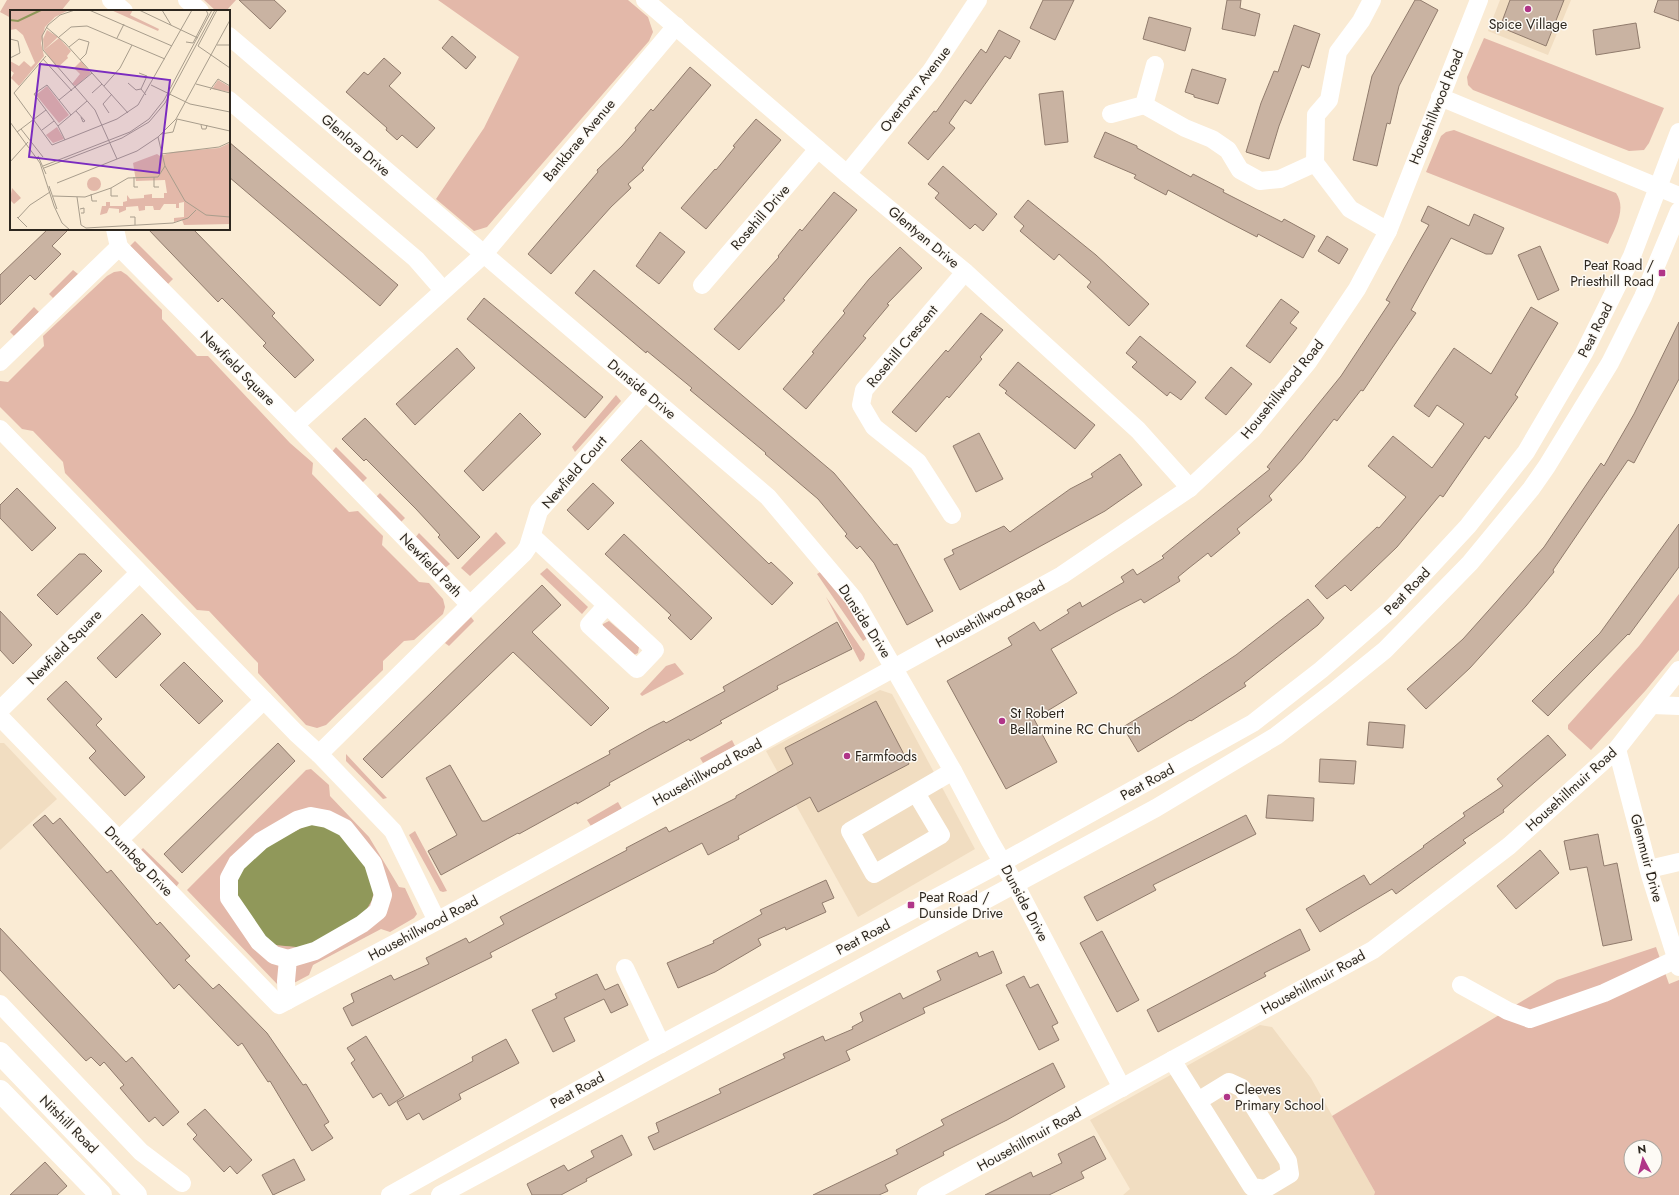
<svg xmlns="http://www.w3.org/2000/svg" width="1679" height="1195" viewBox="0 0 1679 1195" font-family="Jost,sans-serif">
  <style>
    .built { fill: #f1ddc1 }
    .green { fill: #e3b8a9; fill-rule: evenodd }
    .water { fill: #90985a }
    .building { fill: #c9b3a2; stroke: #907b6c }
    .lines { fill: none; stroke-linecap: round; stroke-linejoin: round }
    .minor { stroke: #fff; stroke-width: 18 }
    .major { stroke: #fff; stroke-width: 22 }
    .poi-dot { fill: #b03588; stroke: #fdfaf5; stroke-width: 1.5 }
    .labels { text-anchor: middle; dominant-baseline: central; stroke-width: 3; stroke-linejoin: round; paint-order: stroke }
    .poi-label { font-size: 14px; fill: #2d271f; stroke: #fdfaf5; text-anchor: start }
    .street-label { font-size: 14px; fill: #2d271f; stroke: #fdfaf5 }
    .inset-river { fill: none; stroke: #90985a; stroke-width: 2 }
    .inset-road { fill: none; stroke: #a89d8c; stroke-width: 1 }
    .view { fill: #7b2cbf; fill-opacity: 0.15; stroke: #7b2cbf; stroke-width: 2 }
    .inset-edge { fill: none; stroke: #2d271f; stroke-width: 2 }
  </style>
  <rect width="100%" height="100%" fill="#faebd4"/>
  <g class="built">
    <polygon points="1500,0 1571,0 1548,55 1488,31"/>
    <polygon points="880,690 892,694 975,849 858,917 766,751"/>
    <polygon points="0,743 4,743 57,799 0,850"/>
    <polygon points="1260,1025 1272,1027 1311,1078 1375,1192 1374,1195 1123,1195 1130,1189 1090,1120"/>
  </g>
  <g class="green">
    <polygon points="7,0 70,0 61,11 11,11 11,18 0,12"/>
    <polygon points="204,0 236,0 226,11 216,11"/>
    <polygon points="438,0 628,0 648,17 653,32 649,41 487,227 474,231 436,199 484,128 519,57"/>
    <polygon points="1484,38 1664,108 1649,143 1644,150 1629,151 1473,90 1468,85 1467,77"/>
    <path d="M1454 130 1616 193C1627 209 1615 228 1608 244L1426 172 1441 136 1446 132Z"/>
    <polygon points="135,241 173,279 168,284 130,246"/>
    <polygon points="73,270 78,274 53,298 49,294"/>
    <polygon points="121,271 127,275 162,310 162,319 197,356 208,356 290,443 313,463 312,474 349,512 358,511 383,536 382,545 419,582 429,583 443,599 445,607 443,614 414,640 404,641 383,661 383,670 326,725 317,728 306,725 258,673 258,663 209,611 197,610 65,473 63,462 33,431 22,429 0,407 0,381 8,382 44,346 43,336 107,276 114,272"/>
    <polygon points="34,307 39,312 14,336 10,332"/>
    <polygon points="616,395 621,401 575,452 572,447"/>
    <polygon points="336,447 367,478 362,483 331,453"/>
    <polygon points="380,493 405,518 400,523 375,498"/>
    <polygon points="496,532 506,543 470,576 461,568"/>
    <polygon points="419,533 450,564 445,568 415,538"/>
    <polygon points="547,568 588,607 582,614 540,574"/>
    <polygon points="822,571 848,605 869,637 863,641 817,574"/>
    <polygon points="1679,594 1679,650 1646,690 1591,750 1568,729 1568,725 1639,646"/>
    <polygon points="826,597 865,654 864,659 860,662"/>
    <polygon points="471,617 474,621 449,646 445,643"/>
    <polygon points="609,621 639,647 638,653 634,655 603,629 603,624"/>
    <polygon points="675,663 684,674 642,696 640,694 666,666"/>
    <polygon points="732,740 735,746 703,763 700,758"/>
    <polygon points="346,754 387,798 383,799 346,761"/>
    <polygon points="311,769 329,785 330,796 369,837 399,887 405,888 417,914 414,918 390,932 381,929 313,965 309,975 292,984 278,985 187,890 306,770"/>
    <polygon points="618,802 622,809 591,826 587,820"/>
    <polygon points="415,831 447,891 443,892 440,891 409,835"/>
    <polygon points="143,848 179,883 176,887 140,851"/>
    <path d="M1656 947 1669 984 1679 980V1195H1374L1375 1192 1332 1116 1557 980ZM1631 1147H1655V1171H1631Z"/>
  </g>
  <path class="water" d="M310 824 327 826 345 839 369 870 375 887 372 900 364 914 303 949C291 944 279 948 267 942L235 896C236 889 236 883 238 877 246 853 289 834 310 824Z"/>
  <g class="building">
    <polygon points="239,0 274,0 286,11 270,29"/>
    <polygon points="1043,0 1074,0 1055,40 1030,28"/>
    <polygon points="1227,0 1241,0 1240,8 1260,14 1255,36 1222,29"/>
    <polygon points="1415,0 1420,0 1438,10 1399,86 1390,124 1387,123 1377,166 1353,160 1372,76"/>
    <polygon points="1510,0 1564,0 1546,46 1500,27"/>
    <polygon points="1658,0 1679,0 1679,21 1654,12"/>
    <polygon points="1149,17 1191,28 1185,51 1143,39"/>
    <polygon points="1636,23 1640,48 1596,55 1593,30"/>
    <polygon points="1294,25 1320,34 1309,68 1302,65 1279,126 1269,159 1246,152 1261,103 1274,71 1278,72"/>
    <polygon points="999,30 1020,41 1010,59 1005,56 971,104 965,100 949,123 955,128 928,160 908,143 934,111 936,112 981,49 986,53"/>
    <polygon points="452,36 476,57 466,69 442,48"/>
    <polygon points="384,58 401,73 389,86 435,128 417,148 402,135 397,140 386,130 387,128 346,92 364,72 368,75"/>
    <polygon points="690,67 711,85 642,168 644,170 628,184 631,188 611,207 551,274 528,254 598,172 597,170 622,146 636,130 635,128 651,109 653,111"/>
    <polygon points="1192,69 1226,79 1218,104 1194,97 1194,95 1185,92"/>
    <polygon points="1063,91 1068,142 1045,145 1039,94"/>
    <polygon points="756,119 781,140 706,229 681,208 715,169 716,170 735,147 733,146"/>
    <polygon points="1105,132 1137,146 1137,148 1191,177 1193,174 1224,190 1223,192 1282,222 1284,219 1315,236 1303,258 1258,234 1257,237 1226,221 1168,190 1166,195 1134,178 1136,175 1094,157"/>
    <polygon points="229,142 398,285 380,306 229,177"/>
    <polygon points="943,166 997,214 983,231 975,224 970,229 935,198 939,193 928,184"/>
    <polygon points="834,192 857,210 783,299 785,300 739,350 714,329 779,257 778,256 800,229 802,231"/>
    <polygon points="1028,200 1096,255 1149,304 1129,326 1087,287 1091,282 1069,263 1059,254 1054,260 1020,231 1024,226 1014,217"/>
    <polygon points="1428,206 1469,226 1474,214 1504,228 1492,254 1486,254 1451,238 1411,310 1416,313 1363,391 1361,390 1337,421 1334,419 1302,460 1269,496 1272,500 1237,529 1240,533 1211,557 1208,553 1189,568 1178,577 1180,581 1144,603 1141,599 1116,612 1051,649 1077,693 1034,719 1057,762 1006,789 947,681 1012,645 1008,638 1034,622 1040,631 1069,613 1067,610 1080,602 1082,607 1124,582 1121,577 1133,569 1137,575 1164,558 1162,556 1270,469 1267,467 1341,376 1390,302 1386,300 1429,225 1421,221"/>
    <polygon points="48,229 69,229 52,246 61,254 35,280 30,275 0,305 0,275"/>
    <polygon points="148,229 193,229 275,313 272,316 314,360 295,378 263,346 266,343 233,309 222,298 218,302"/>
    <polygon points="660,232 685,252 659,284 636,266"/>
    <polygon points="1327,236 1348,249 1339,264 1318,251"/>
    <polygon points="1540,246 1559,290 1538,300 1518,255"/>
    <polygon points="900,247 922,268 887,304 889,305 863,336 866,338 806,409 783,389 814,353 812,352 845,313 843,311 869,279"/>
    <polygon points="594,270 834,473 894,545 897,544 933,611 907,625 874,563 860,546 857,549 845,536 847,534 818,499 765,454 766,453 690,390 692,388 647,351 646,353 575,293"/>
    <polygon points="484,298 603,397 585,418 467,319"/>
    <polygon points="1281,299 1299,312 1290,323 1297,328 1270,363 1246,346"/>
    <polygon points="1531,307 1558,323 1515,395 1518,397 1489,439 1485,436 1443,497 1440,495 1397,547 1351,591 1345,585 1327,599 1315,586 1377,527 1379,528 1406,497 1368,466 1393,436 1432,468 1464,424 1437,405 1429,417 1414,406 1454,348 1491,374"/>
    <polygon points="981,313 1003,330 980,357 982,359 949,398 947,396 916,432 892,412 946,350 948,352"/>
    <polygon points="1679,322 1679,379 1634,463 1628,460 1553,570 1554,572 1526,606 1470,668 1426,709 1407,689 1463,639 1497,601 1544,547 1601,463 1604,466 1634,414"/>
    <polygon points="1140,336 1196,382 1181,400 1170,392 1167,396 1132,367 1137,362 1126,353"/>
    <polygon points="457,348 475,368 415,425 396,404"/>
    <polygon points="1018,362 1095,425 1075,449 1005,393 1007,391 999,385"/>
    <polygon points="1231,367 1252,384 1226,415 1205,398"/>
    <polygon points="520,413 541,434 483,491 464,471"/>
    <polygon points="365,418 480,537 458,559 438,537 440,535 416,509 366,459 364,461 342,439"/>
    <polygon points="979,433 1003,479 976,492 953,446"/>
    <polygon points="641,440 769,564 771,562 793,583 772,605 621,460"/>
    <polygon points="1120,454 1142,485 1105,511 960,590 944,559 954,554 952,550 1004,526 1010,532 1070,489 1093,477 1091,474"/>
    <polygon points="593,483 614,503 588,530 567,510"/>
    <polygon points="17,488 56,528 32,551 0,518 0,505"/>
    <polygon points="1679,524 1679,567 1629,635 1628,634 1548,716 1532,701 1600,633"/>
    <polygon points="624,534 712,618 691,640 668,618 671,615 605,554"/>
    <polygon points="79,554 85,554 102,571 57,615 37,595"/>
    <polygon points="542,585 561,605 532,632 609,708 591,726 513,652 382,778 363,759"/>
    <polygon points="1308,599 1324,618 1318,625 1244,683 1246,686 1191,721 1190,720 1138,752 1123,727 1174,696 1236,655"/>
    <polygon points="0,611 32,645 13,664 0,650"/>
    <polygon points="142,614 161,634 116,678 97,658"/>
    <polygon points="837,622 852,649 777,686 778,689 720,721 722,723 690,741 689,739 609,783 610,785 577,804 577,802 519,834 518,833 441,875 428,851 457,835 426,778 450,765 482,821 486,821 610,754 609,751 650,728 664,721 666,723 725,691 723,687"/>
    <polygon points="184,662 223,701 199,724 160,685"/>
    <polygon points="66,681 102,719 96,725 145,777 125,796 89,758 96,751 47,699"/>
    <polygon points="876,701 909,764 818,812 810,797 738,836 739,839 708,855 702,843 490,953 492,957 352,1026 343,1008 354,1002 351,994 391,975 394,980 429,964 426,958 466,938 469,943 504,924 500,917 627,850 626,848 666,827 669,832 736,798 736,796 793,764 785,748"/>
    <polygon points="1369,722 1405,725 1403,748 1367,745"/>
    <polygon points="1548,735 1566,755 1503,810 1504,812 1463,840 1466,843 1396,894 1392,889 1320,932 1306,909 1364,875 1370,885 1424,847 1423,846 1465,816 1463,813 1503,786 1497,779"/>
    <polygon points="278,743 295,761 182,873 164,854"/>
    <polygon points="1320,759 1356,761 1354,784 1319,782"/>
    <polygon points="1268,795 1314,798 1313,821 1266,818"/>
    <polygon points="45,815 53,824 60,818 107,873 111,870 157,925 160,922 190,956 185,960 213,989 219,984 267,1033 303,1085 306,1084 329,1122 324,1125 333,1138 312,1151 270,1081 268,1082 242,1043 238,1046 179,984 174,989 33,825"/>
    <polygon points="1246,815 1256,834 1153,885 1156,890 1097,921 1084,897"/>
    <polygon points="1598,834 1604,866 1617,863 1632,940 1603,946 1587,867 1570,870 1564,841"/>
    <polygon points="1540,850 1559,873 1516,909 1497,886"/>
    <polygon points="826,880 834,898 822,903 826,912 786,930 785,927 758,939 761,945 715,972 678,988 667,963 714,943 713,941 762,914 760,910"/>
    <polygon points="0,928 126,1062 132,1057 179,1112 163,1126 155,1117 149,1122 120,1088 124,1085 104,1062 100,1066 91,1057 86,1061 0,970"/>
    <polygon points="1300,929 1310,950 1264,973 1266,976 1158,1032 1147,1010"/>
    <polygon points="1102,931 1139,1000 1117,1012 1080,943"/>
    <polygon points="993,951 1002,973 923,1008 925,1013 846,1051 850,1060 654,1150 648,1137 659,1132 656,1123 721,1093 719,1089 785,1058 783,1054 823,1036 825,1041 853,1029 852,1027 863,1021 860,1013 900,993 903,999 941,980 937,971 977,952 979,957"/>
    <polygon points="597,974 605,990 618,984 628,1005 611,1013 604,999 564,1018 575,1041 553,1052 532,1010 557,998 555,994"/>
    <polygon points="1024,976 1030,988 1038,984 1058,1023 1052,1026 1059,1040 1039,1050 1006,985"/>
    <polygon points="366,1036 404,1096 389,1106 381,1093 373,1098 351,1063 355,1060 347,1048"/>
    <polygon points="506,1039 519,1063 459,1094 461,1099 423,1120 419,1113 407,1120 397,1102 473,1061 472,1057"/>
    <polygon points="1053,1063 1065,1087 1007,1120 943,1152 944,1155 885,1185 888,1191 879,1195 813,1195 898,1154 896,1150 944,1125 941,1120"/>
    <polygon points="205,1109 252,1160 237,1174 230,1166 224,1172 193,1139 197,1135 187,1124"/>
    <polygon points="622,1135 632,1155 586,1179 587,1181 561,1195 532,1195 527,1184 564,1165 568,1171 594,1157 591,1151"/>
    <polygon points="1094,1136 1106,1159 1081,1172 1084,1178 1049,1195 985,1195 1031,1172 1033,1177 1062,1163 1058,1154"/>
    <polygon points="294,1159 305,1180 273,1195 262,1175"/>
    <polygon points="45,1162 67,1186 57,1195 10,1195"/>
  </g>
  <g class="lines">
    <g class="minor">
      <polyline points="111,0 124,11"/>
      <polyline points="187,0 200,11"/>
      <polyline points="645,0 847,174 965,272 1138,430 1190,488"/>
      <polyline points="1372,0 1361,21 1338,52 1329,100 1316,115 1315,163 1350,209 1388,231"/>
      <polyline points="229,36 768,497 854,599 953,771 990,841 1015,884 1122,1088"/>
      <polyline points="1440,97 1679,196"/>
      <polyline points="229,100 416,259 443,290"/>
      <polyline points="1144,105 1185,128 1212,139 1228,150 1240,170 1260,181 1280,179 1315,163"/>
      <polyline points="1111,114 1144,105 1155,65"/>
      <polyline points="847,174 931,71 978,0"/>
      <polyline points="115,229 119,247"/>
      <polyline points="702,285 818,149"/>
      <polyline points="0,362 119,247 295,425 483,255 676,26"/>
      <polyline points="0,429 296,733 319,754 470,605 295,425"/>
      <polyline points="952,515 918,462 874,427 861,405 864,390 965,272"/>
      <polyline points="532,536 655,650 637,669 589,625 606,606"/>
      <polyline points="470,605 524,553 528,547 539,511 645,392"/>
      <polyline points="1652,705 1679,706"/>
      <polyline points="0,710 139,573"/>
      <polyline points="0,717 279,1005 437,921 1062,575 1190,488 1252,430 1308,362 1357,289 1388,231 1479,0"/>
      <polyline points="1617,749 1650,875 1679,967"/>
      <polyline points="319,754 393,831 437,921"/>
      <polyline points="916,793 941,835 874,874 850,831 953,771"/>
      <polyline points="119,840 264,700"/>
      <polyline points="1649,869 1679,862"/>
      <polyline points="625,968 661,1044"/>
      <polyline points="1461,985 1508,1011 1530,1019 1604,993 1679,958"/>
      <polyline points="287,1001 286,981 288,959 274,955 259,942 229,898 229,878 237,863 261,841 297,820 311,816 327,819 345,828 373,863 383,895 378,911 362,924 315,951 288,959"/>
      <polyline points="0,1004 141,1152 182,1183"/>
      <polyline points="1172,1060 1252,1187 1265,1189 1290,1174 1288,1161 1242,1088 1229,1082 1198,1101"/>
      <polyline points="390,1195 646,1052 1003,862 1253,723 1321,670 1390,610 1468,526 1526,452 1584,353 1632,256 1679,132"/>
      <polyline points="440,1195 1156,808 1276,736 1332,693 1385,650 1470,563 1531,489 1547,466 1610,363 1643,297 1679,211"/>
      <polyline points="926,1195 1373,950 1509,846 1617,749 1679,670"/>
    </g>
    <g class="major">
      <polyline points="0,1053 136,1195"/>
      <polyline points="0,1091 101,1195"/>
    </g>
  </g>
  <g class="poi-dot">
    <circle cx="1528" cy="9" r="4"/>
    <rect x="1658" y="269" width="8" height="8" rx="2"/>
    <circle cx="1002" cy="721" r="4"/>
    <circle cx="847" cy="756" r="4"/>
    <rect x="907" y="901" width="8" height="8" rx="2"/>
    <circle cx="1227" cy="1097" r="4"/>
  </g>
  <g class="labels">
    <g class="poi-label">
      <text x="1528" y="24" text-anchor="middle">Spice Village</text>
      <text x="1654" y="265" text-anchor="end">Peat Road /<tspan x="1654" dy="16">Priesthill Road</tspan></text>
      <text x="1010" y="713">St Robert<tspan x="1010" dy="16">Bellarmine RC Church</tspan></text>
      <text x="855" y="756">Farmfoods</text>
      <text x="919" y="897">Peat Road /<tspan x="919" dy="16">Dunside Drive</tspan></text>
      <text x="1235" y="1089">Cleeves<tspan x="1235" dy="16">Primary School</tspan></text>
    </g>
    <g class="street-label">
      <text transform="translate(915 89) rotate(-52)">Overtown Avenue</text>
      <text transform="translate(1436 107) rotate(-68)">Househillwood Road</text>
      <text transform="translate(579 140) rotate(-50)">Bankbrae Avenue</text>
      <text transform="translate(356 145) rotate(41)">Glenlora Drive</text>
      <text transform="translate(760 217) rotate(-49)">Rosehill Drive</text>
      <text transform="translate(924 237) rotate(40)">Glentyan Drive</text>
      <text transform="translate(1595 330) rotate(-63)">Peat Road</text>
      <text transform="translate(902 346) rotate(-50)">Rosehill Crescent</text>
      <text transform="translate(238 368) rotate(45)">Newfield Square</text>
      <text transform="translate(642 389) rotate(40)">Dunside Drive</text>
      <text transform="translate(1282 389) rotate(-51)">Househillwood Road</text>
      <text transform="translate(574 472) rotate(-49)">Newfield Court</text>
      <text transform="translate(431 565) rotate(46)">Newfield Path</text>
      <text transform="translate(1407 591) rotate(-46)">Peat Road</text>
      <text transform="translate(990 614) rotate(-29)">Househillwood Road</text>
      <text transform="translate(865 621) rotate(57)">Dunside Drive</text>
      <text transform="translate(64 647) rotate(-45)">Newfield Square</text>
      <text transform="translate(707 772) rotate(-29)">Househillwood Road</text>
      <text transform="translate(1147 782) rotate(-29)">Peat Road</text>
      <text transform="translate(1571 789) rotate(-42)">Househillmuir Road</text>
      <text transform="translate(1647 858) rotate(75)">Glenmuir Drive</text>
      <text transform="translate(139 861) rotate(46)">Drumbeg Drive</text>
      <text transform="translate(1025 903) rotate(62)">Dunside Drive</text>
      <text transform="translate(423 928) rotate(-28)">Househillwood Road</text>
      <text transform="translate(863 937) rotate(-28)">Peat Road</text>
      <text transform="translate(1313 982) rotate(-29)">Househillmuir Road</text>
      <text transform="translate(577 1090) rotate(-29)">Peat Road</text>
      <text transform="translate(69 1124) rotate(45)">Nitshill Road</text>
      <text transform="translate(1029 1139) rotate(-29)">Househillmuir Road</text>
    </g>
  </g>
  <g transform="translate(10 10)">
    <rect width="220" height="220" fill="#faebd4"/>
    <path d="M0 0H59L45 7 35 17 31 33 34 46 9 76 1 68 4 63 0 60V51L9 56 14 51 21 57 25 53 13 25 6 19 0 20ZM101 0H123L120 5 149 19 148 21ZM37 20 48 27 34 40 33 29ZM49 28 61 41 57 46 58 48 47 58 34 40ZM71 51 81 63 66 76 62 74 70 64 64 58ZM208 70 220 77V82L202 79ZM37 76 59 105 49 113 26 85ZM47 117 54 129 43 133 36 125ZM220 133V214L174 215 172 210 164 212V208L174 207V192L169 193V198H166V194H154L150 200H144L143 196H135V200L129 201 128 196 116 197V200L109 203V199L99 198 97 203 90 205 92 196H96V192H100V196H113V192L117 191V185L120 189 134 188V185L142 184V188H154V183H157L155 170 126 171 123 153 147 144 150 146 163 142 209 138ZM77 174a7 7 0 1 1 14 0a7 7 0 1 1-14 0ZM2 178 11 188 4 194 0 190Z" fill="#e3b8a9"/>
    <path class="inset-river" d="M0 10 8 11 31 0"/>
    <path class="inset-road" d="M65 0 50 5 38 15 32 26 33 40 85 100 107 149M79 0 162 36M129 0 188 28M152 0 161 15M207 0 188 36 220 58M36 17 55 33 118 103M49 27 61 17 77 16 155 49M107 28 114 14M0 29 8 31 10 43 0 48M176 32 183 33 198 4 196 0M207 35H220M59 37 69 29 79 32 76 44 70 50M36 46 4 83 42 135 107 109 128 95 182 0M33 49 62 81M129 63 137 66 131 79 136 85M118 73 126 80 131 79M186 74 220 83M141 75 180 94 220 102M94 76 110 58 122 35M200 80 208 69 220 76M82 83 92 74M49 90 61 105 48 116 24 84 37 75 49 90 82 63M66 101 75 111 73 112 71 107M99 103 93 94 102 84M61 105 77 91M167 109 220 121M0 112 30 153 44 196 52 213 60 220M191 115 192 119H196L197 115M48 116 55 130M11 119 33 147M32 120 44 111M7 122 36 100M151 124 163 122 167 109M148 127 155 156 175 191 196 205 220 207M151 144 209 137 220 132M28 146 36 164M0 152 18 132M33 156 120 122 139 109 154 90 202 0M34 158 112 128 139 112 155 93 205 0M124 167V177H128M144 167V177H149M47 173 127 141 148 127 166 109 220 10M39 176 47 199M101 178V186H108M81 184 82 191H87M43 186 75 187 101 178 118 168 148 167 155 156M67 187 71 215 76 218 163 213 178 208 186 200M70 199 74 198V203H71M7 207 17 217M120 207H125V215M8 208 20 195 40 182"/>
    <path class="view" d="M30 54 160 70 149 163 19 147Z"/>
    <rect width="220" height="220" class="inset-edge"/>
  </g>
  <g transform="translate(1643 1159) rotate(353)"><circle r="19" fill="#fdfaf5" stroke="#aaa69f"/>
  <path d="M0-3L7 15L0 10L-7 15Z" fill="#b03588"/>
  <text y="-6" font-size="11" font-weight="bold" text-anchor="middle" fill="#2d271f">N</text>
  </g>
</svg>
